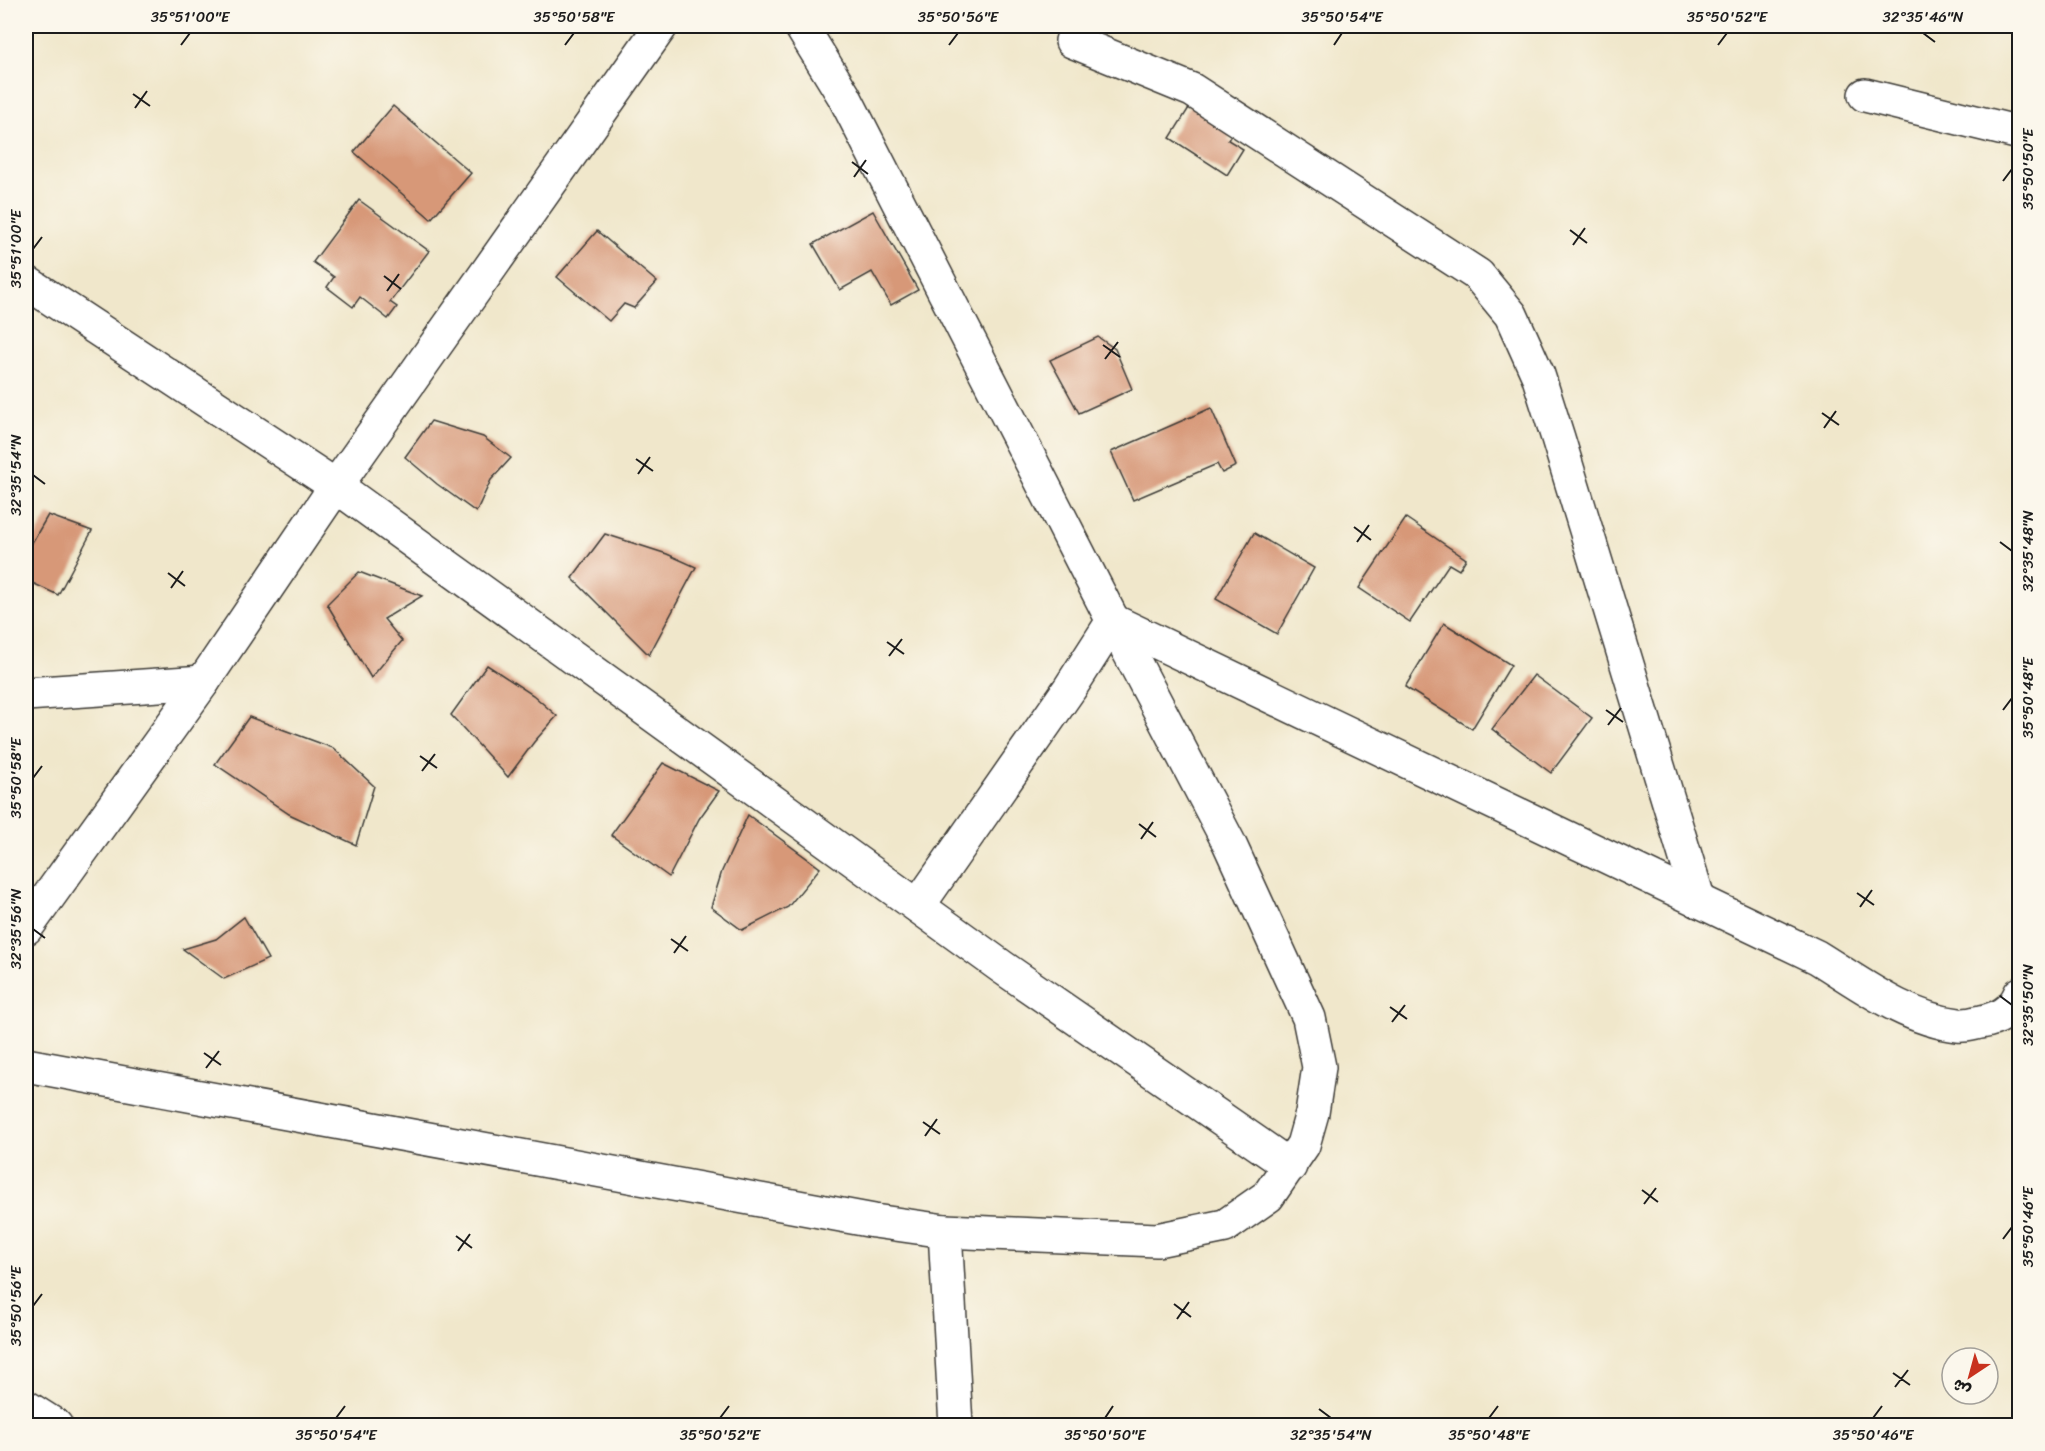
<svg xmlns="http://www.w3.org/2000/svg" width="2045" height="1451" viewBox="0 0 2045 1451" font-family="Sriracha,'Playpen Sans Arabic',sans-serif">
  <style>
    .building { fill: #d79878 }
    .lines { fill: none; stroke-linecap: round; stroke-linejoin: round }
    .minor-casing { stroke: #3c3a36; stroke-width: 36 }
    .minor { stroke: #fff; stroke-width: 33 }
    .ticks { fill: none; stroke: #1c1c1c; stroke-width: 2 }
    .neatline { fill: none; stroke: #1c1c1c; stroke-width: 2 }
    .ticks-label { font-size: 15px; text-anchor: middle; fill: #1c1c1c }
  </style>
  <rect width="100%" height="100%" fill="#fbf7ec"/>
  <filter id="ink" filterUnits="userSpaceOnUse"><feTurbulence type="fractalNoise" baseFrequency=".0167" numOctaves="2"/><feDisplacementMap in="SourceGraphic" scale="12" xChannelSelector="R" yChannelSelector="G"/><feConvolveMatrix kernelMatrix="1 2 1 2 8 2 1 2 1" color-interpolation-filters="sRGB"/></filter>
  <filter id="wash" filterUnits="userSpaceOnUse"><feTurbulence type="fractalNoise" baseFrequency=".008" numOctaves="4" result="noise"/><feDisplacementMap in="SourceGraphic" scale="24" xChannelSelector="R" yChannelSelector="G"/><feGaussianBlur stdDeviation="1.35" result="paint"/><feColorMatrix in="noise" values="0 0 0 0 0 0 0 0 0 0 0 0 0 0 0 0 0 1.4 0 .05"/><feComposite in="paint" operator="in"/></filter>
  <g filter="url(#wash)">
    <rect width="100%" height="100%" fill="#f0e7cb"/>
    <g id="blocks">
      <g class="building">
        <polygon points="1192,103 1234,130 1228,140 1243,149 1227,175 1170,138"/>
        <polygon points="393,106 471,173 431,219 354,152"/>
        <polygon points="359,200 429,251 390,302 397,307 388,319 360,297 353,307 327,287 334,277 313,262"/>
        <polygon points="873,211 918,290 891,305 872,272 840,290 813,244"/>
        <polygon points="597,231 657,282 634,308 624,304 609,321 557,277"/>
        <polygon points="1098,337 1115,349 1132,389 1079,413 1050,360"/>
        <polygon points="1211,408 1236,466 1222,473 1217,464 1133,500 1111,452"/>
        <polygon points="431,421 483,437 511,458 491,480 476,512 437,484 405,457"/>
        <polygon points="48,515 92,531 58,595 26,580 26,553"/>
        <polygon points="1406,518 1466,559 1459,570 1449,564 1410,622 1359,588"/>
        <polygon points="1254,533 1314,568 1277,634 1216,599"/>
        <polygon points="605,534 667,554 696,567 649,655 572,578"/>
        <polygon points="359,572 422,596 384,619 402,641 371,678 327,604"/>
        <polygon points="1444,623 1511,665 1472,729 1405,687"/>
        <polygon points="487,665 533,695 557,716 534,742 508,777 451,715"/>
        <polygon points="1534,675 1592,718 1551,773 1492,729"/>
        <polygon points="249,717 333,748 374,786 356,845 289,814 215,764"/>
        <polygon points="663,763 719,791 699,819 669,877 611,835"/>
        <polygon points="748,815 820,868 788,907 742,930 711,907 722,871"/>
        <polygon points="244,917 268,959 224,979 183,949 216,939"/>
      </g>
    </g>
  </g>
  <g filter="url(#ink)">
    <use href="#blocks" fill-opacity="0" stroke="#3c3a36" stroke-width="1.5"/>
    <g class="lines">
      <g class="minor-casing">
        <g id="minor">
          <polyline points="801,26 844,96 1113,621 1070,688 918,906"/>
          <polyline points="1072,41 1192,90 1478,275 1511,315 1538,375 1558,438 1699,901"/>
          <polyline points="1865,95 2020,133"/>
          <polyline points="26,282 336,486 1002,967 1290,1166"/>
          <polyline points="26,694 203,682"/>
          <polyline points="26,928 203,682 336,486 661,26"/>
          <path d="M26 1065 874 1221 945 1231 1157 1240 1225 1226 1268 1196 1303 1145 1312 1113 1319 1067 1309 1018 1229 843 1113 621 1817 957C1861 984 1906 1019 1958 1025 1966 1026 1974 1023 1981 1022 1999 1019 2013 1011 2020 994"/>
          <polyline points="945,1231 956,1426"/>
          <polyline points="26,1407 56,1426"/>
        </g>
      </g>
      <use href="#minor" class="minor"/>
    </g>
  </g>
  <path class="ticks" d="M1923 33 1935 42M181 45 190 33M565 45 574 33M949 45 958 33M1334 45 1342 33M1718 45 1727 33M133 94 150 106M135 108 147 91M852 162 868 174M854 177 866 160M2003 181 2012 169M1570 230 1587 243M1573 245 1585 228M33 249 42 237M384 276 401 289M387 291 399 274M1103 345 1120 357M1105 359 1118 342M1822 413 1839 425M1824 428 1836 411M636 459 653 471M638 474 650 457M33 475 45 484M1354 527 1371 540M1357 542 1369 525M2000 542 2012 551M168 573 185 586M171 588 183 571M887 642 904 654M889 656 902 639M1606 710 1623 722M2003 710 2012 698M1608 725 1621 708M420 756 437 768M422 771 435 754M33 778 42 766M1139 824 1156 837M1141 839 1153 822M1857 893 1874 905M1860 907 1872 890M33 929 45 938M671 939 688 951M674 953 686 936M2000 996 2012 1005M1390 1007 1407 1019M1392 1022 1405 1005M204 1053 221 1065M206 1068 219 1051M923 1122 940 1134M925 1136 937 1119M1642 1190 1658 1202M1644 1204 1656 1188M456 1236 472 1248M2003 1239 2012 1227M458 1251 470 1234M1174 1304 1191 1317M33 1306 42 1294M1177 1319 1189 1302M1893 1373 1910 1385M1895 1387 1908 1370M1319 1409 1331 1418M336 1418 345 1406M720 1418 729 1406M1105 1418 1113 1406M1489 1418 1498 1406M1873 1418 1882 1406"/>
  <rect width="2045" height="1451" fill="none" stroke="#fbf7ec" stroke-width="66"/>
  <g transform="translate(1970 1376) rotate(216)"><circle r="28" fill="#fbf7ec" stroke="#a29f99" stroke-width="1.5"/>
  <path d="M0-4.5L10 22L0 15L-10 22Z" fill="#c8321e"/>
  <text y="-9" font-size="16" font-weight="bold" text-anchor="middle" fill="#1c1c1c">ش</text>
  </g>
  <rect x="33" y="33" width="1979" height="1385" class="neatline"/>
  <g class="ticks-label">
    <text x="190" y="22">35°51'00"E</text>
    <text x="574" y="22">35°50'58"E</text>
    <text x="958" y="22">35°50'56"E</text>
    <text x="1342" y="22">35°50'54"E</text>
    <text x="1727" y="22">35°50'52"E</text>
    <text x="1923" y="22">32°35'46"N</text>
    <text transform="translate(2028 169) rotate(-90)" y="5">35°50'50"E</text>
    <text transform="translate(16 249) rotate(-90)" y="5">35°51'00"E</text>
    <text transform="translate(16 475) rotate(-90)" y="5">32°35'54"N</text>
    <text transform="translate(2028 551) rotate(-90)" y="5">32°35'48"N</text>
    <text transform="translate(2028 698) rotate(-90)" y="5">35°50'48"E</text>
    <text transform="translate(16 778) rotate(-90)" y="5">35°50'58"E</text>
    <text transform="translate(16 929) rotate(-90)" y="5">32°35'56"N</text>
    <text transform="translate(2028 1005) rotate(-90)" y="5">32°35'50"N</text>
    <text transform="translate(2028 1227) rotate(-90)" y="5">35°50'46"E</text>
    <text transform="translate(16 1306) rotate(-90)" y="5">35°50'56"E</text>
    <text x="336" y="1440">35°50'54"E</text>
    <text x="720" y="1440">35°50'52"E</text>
    <text x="1105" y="1440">35°50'50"E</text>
    <text x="1331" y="1440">32°35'54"N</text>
    <text x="1489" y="1440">35°50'48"E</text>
    <text x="1873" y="1440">35°50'46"E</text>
  </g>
</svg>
